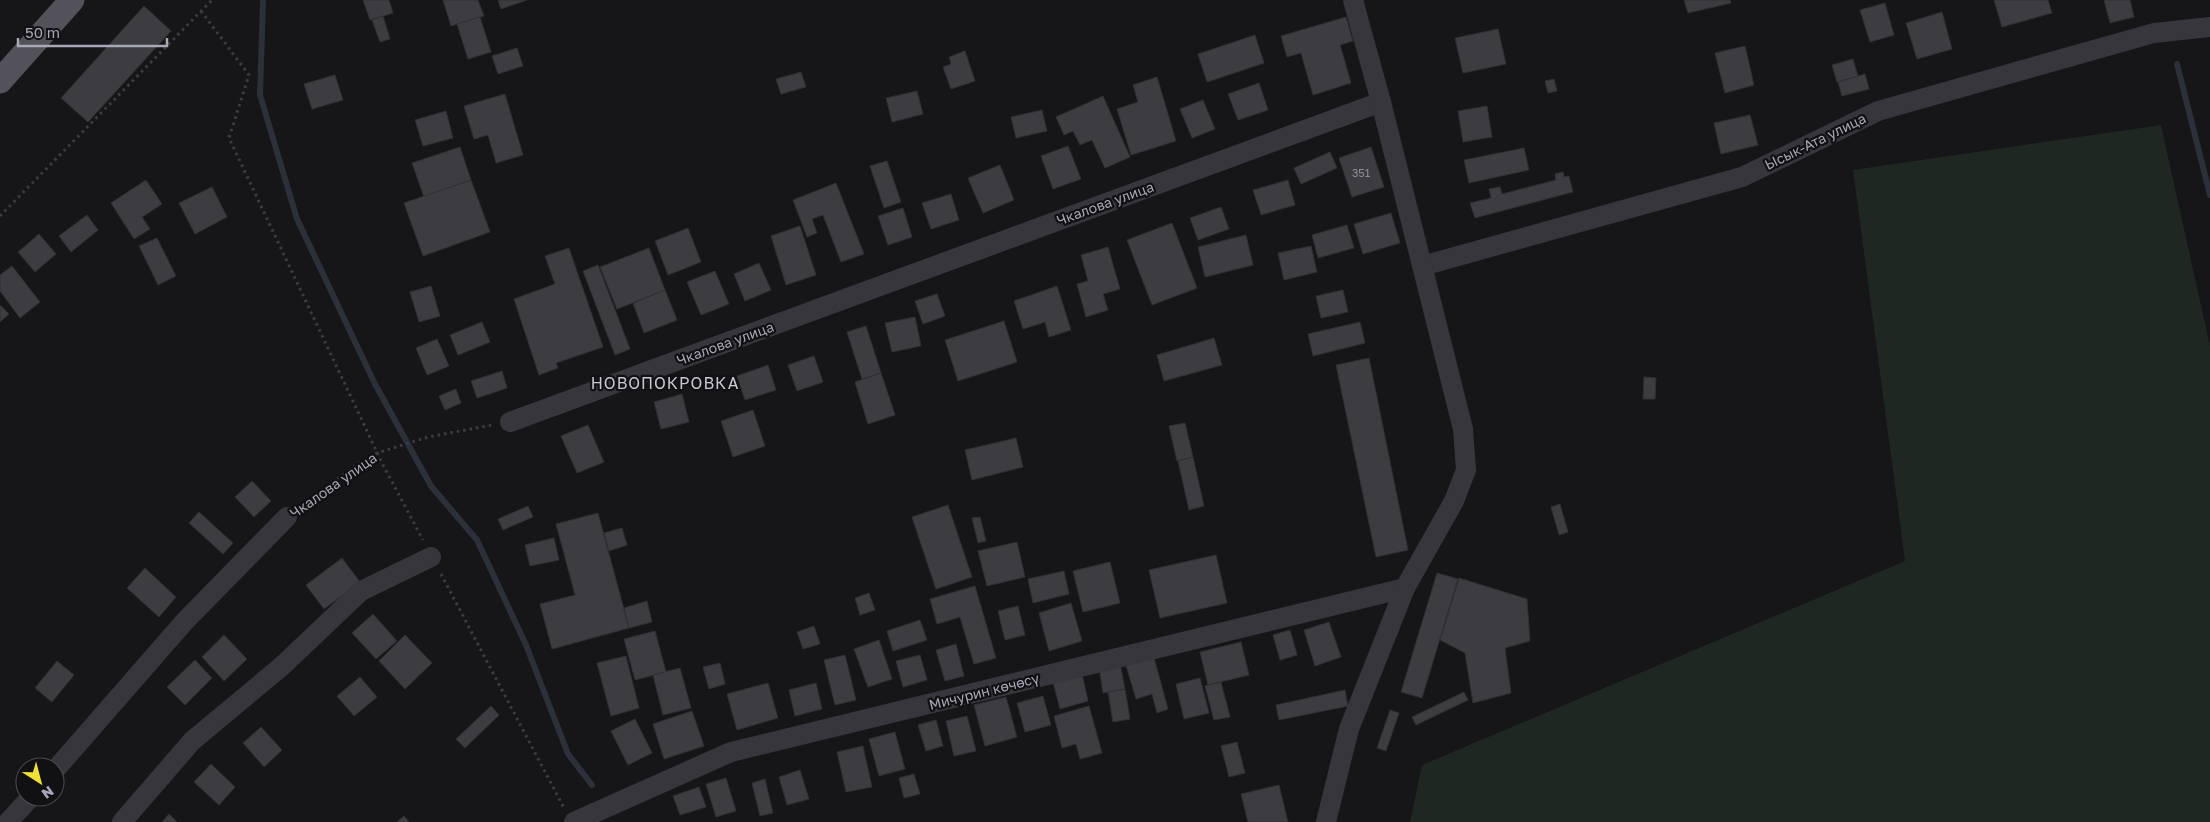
<svg xmlns="http://www.w3.org/2000/svg" width="2210" height="822" viewBox="0 0 2210 822" font-family="'Golos Text',sans-serif">
  <style>
    .green { fill: #1f2722 }
    .lines { fill: none; stroke-linecap: round; stroke-linejoin: round }
    .stream { stroke: #2b303b; stroke-width: 6 }
    .building { fill: #3d3c41; stroke: #302f33 }
    .path { stroke: #3c3c43; stroke-width: 3; stroke-dasharray: 2.5 4; stroke-linecap: butt }
    .minor { stroke: #37363c; stroke-width: 20 }
    .major { stroke: #53525b; stroke-width: 25 }
    .labels { text-anchor: middle; dominant-baseline: central; stroke-width: 4.5; stroke-linejoin: round; paint-order: stroke }
    .number-label { font-size: 11px; fill: #8c8d9a }
    .street-label { font-size: 14px; fill: #a7a8b7; stroke: #111012 }
    .quarter-label { font-size: 16px; letter-spacing: 1px; fill: #c8c8d3; stroke: #111012 }
  </style>
  <rect width="100%" height="100%" fill="#161517"/>
  <polygon class="green" points="2161,125 2210,346 2210,822 1410,822 1422,765 1905,561 1853,170"/>
  <g class="lines">
    <g class="stream">
      <polyline points="263,0 260,95 297,219 375,384 431,486 477,540 526,645 568,754 592,785"/>
      <polyline points="2177,64 2210,195"/>
    </g>
  </g>
  <g class="building">
    <polygon points="363,0 389,0 393,13 370,20"/>
    <polygon points="443,0 478,0 484,16 451,26"/>
    <polygon points="498,0 527,0 501,9"/>
    <polygon points="1684,0 1730,0 1731,3 1688,13"/>
    <polygon points="1994,0 2048,0 2052,13 2002,27"/>
    <polygon points="2104,0 2130,0 2134,17 2110,23"/>
    <polygon points="1885,3 1894,35 1870,42 1860,10"/>
    <polygon points="144,6 171,31 88,122 61,98"/>
    <polygon points="1942,12 1952,49 1917,59 1906,23"/>
    <polygon points="383,16 390,39 380,42 372,20"/>
    <polygon points="480,17 491,52 468,59 457,24"/>
    <polygon points="1346,17 1353,41 1340,45 1351,83 1313,95 1301,53 1287,57 1281,36"/>
    <polygon points="1498,29 1506,64 1463,73 1455,38"/>
    <polygon points="1255,35 1264,63 1207,82 1198,54"/>
    <polygon points="1745,46 1754,85 1725,93 1715,53"/>
    <polygon points="517,48 523,66 498,74 492,56"/>
    <polygon points="965,51 975,81 951,89 943,67 951,64 949,57"/>
    <polygon points="1853,59 1858,76 1837,82 1832,65"/>
    <polygon points="801,72 806,87 781,94 776,79"/>
    <polygon points="1865,74 1869,89 1842,96 1838,82"/>
    <polygon points="335,75 343,100 312,109 304,84"/>
    <polygon points="1157,77 1176,141 1131,155 1117,109 1138,102 1133,85"/>
    <polygon points="1554,79 1557,91 1548,93 1545,81"/>
    <polygon points="1259,83 1268,110 1238,120 1228,94"/>
    <polygon points="917,91 923,114 892,122 886,98"/>
    <polygon points="505,94 523,155 496,163 488,135 474,139 464,106"/>
    <polygon points="1103,96 1130,157 1105,168 1092,140 1080,145 1073,131 1064,135 1056,117"/>
    <polygon points="1203,100 1215,129 1192,138 1180,109"/>
    <polygon points="1487,106 1492,137 1463,142 1458,111"/>
    <polygon points="1042,110 1047,131 1016,138 1011,117"/>
    <polygon points="446,111 453,138 423,146 415,120"/>
    <polygon points="1750,115 1758,145 1721,154 1714,123"/>
    <polygon points="1068,146 1081,179 1053,189 1041,156"/>
    <polygon points="460,147 471,180 424,197 412,163"/>
    <polygon points="1371,147 1384,187 1352,197 1339,158"/>
    <polygon points="1524,148 1529,170 1469,183 1464,160"/>
    <polygon points="1330,152 1337,168 1301,184 1294,168"/>
    <polygon points="887,161 901,202 884,208 870,166"/>
    <polygon points="1000,165 1014,200 983,213 968,178"/>
    <polygon points="1563,172 1564,177 1569,176 1573,192 1475,218 1470,203 1491,198 1489,189 1500,187 1502,194 1556,180 1555,174"/>
    <polygon points="146,180 162,204 142,217 150,229 134,239 111,203"/>
    <polygon points="471,180 490,232 423,256 404,203"/>
    <polygon points="1288,180 1295,205 1261,215 1253,190"/>
    <polygon points="836,183 864,254 841,262 823,215 812,219 817,233 807,237 793,200"/>
    <polygon points="212,187 227,217 195,234 179,203"/>
    <polygon points="951,194 959,220 931,229 922,203"/>
    <polygon points="1221,207 1229,229 1198,240 1190,218"/>
    <polygon points="903,208 912,237 888,245 878,216"/>
    <polygon points="1391,213 1400,243 1363,254 1354,224"/>
    <polygon points="87,215 98,230 71,252 59,236"/>
    <polygon points="1172,223 1197,288 1152,305 1127,240"/>
    <polygon points="1347,225 1354,248 1318,258 1312,235"/>
    <polygon points="800,226 816,275 786,285 771,236"/>
    <polygon points="688,228 701,262 668,275 655,241"/>
    <polygon points="39,234 56,254 35,272 18,252"/>
    <polygon points="1246,235 1253,265 1205,277 1198,247"/>
    <polygon points="157,238 176,276 158,285 139,246"/>
    <polygon points="1311,246 1317,272 1284,280 1278,253"/>
    <polygon points="1108,247 1120,289 1103,294 1108,310 1086,317 1077,284 1088,281 1081,255"/>
    <polygon points="569,248 603,347 556,363 558,368 539,375 514,299 555,284 545,256"/>
    <polygon points="649,248 665,290 617,309 600,267"/>
    <polygon points="759,263 771,290 745,301 734,274"/>
    <polygon points="598,265 630,349 615,355 583,271"/>
    <polygon points="12,266 40,302 20,318 0,291 0,275"/>
    <polygon points="715,271 729,304 701,315 687,282"/>
    <polygon points="431,286 440,316 419,322 410,292"/>
    <polygon points="1057,286 1071,330 1049,337 1045,322 1023,329 1014,301"/>
    <polygon points="665,290 677,320 644,333 633,303"/>
    <polygon points="1343,290 1348,312 1321,318 1316,296"/>
    <polygon points="937,294 945,316 923,324 915,301"/>
    <polygon points="0,305 9,314 0,322"/>
    <polygon points="915,317 921,346 892,352 885,323"/>
    <polygon points="1004,321 1017,362 958,381 945,340"/>
    <polygon points="482,322 490,342 458,355 450,335"/>
    <polygon points="1360,322 1365,343 1313,356 1308,334"/>
    <polygon points="866,326 881,373 862,379 847,332"/>
    <polygon points="1214,338 1222,365 1164,381 1157,355"/>
    <polygon points="437,339 449,366 427,375 416,348"/>
    <polygon points="814,356 823,382 797,391 788,365"/>
    <polygon points="1369,358 1408,550 1376,557 1336,365"/>
    <polygon points="768,365 776,390 745,400 737,376"/>
    <polygon points="502,371 507,388 477,398 471,381"/>
    <polygon points="881,373 895,415 868,424 855,382"/>
    <polygon points="1644,377 1656,378 1655,399 1643,399"/>
    <polygon points="456,389 461,403 445,410 439,396"/>
    <polygon points="682,394 689,422 661,429 654,402"/>
    <polygon points="753,410 765,446 733,457 721,421"/>
    <polygon points="1185,423 1193,457 1177,461 1169,426"/>
    <polygon points="588,425 604,462 577,473 561,436"/>
    <polygon points="1016,438 1023,467 972,480 965,450"/>
    <polygon points="1193,457 1204,506 1189,510 1178,461"/>
    <polygon points="252,481 271,501 254,517 235,497"/>
    <polygon points="1560,504 1568,532 1559,535 1551,507"/>
    <polygon points="948,505 972,577 936,589 912,517"/>
    <polygon points="528,506 533,517 503,530 498,519"/>
    <polygon points="199,512 233,543 223,554 189,523"/>
    <polygon points="598,513 629,628 552,649 540,604 575,595 556,524"/>
    <polygon points="980,517 986,541 978,543 972,518"/>
    <polygon points="622,528 627,545 609,551 604,533"/>
    <polygon points="554,538 559,560 530,566 525,545"/>
    <polygon points="1017,542 1025,577 987,586 978,551"/>
    <polygon points="1216,555 1227,603 1160,618 1149,570"/>
    <polygon points="342,558 360,582 324,609 306,585"/>
    <polygon points="1110,562 1120,603 1083,612 1073,571"/>
    <polygon points="145,568 176,597 159,617 127,588"/>
    <polygon points="1064,571 1069,594 1033,603 1028,579"/>
    <polygon points="1437,573 1458,579 1422,698 1401,692"/>
    <polygon points="1459,578 1527,599 1530,641 1505,648 1511,693 1473,703 1465,653 1440,640"/>
    <polygon points="975,586 996,658 974,664 960,617 937,624 930,599"/>
    <polygon points="869,593 875,610 860,615 855,598"/>
    <polygon points="647,601 652,622 629,628 624,608"/>
    <polygon points="1071,603 1082,641 1049,651 1039,613"/>
    <polygon points="1018,606 1025,635 1005,640 998,611"/>
    <polygon points="373,614 397,641 376,659 352,633"/>
    <polygon points="920,620 927,640 893,651 887,631"/>
    <polygon points="1329,622 1341,657 1315,666 1304,630"/>
    <polygon points="814,626 820,644 803,649 797,632"/>
    <polygon points="1290,630 1297,655 1280,660 1273,635"/>
    <polygon points="655,631 666,672 635,680 624,639"/>
    <polygon points="224,635 247,659 224,681 202,657"/>
    <polygon points="405,635 432,663 405,689 379,661"/>
    <polygon points="879,640 892,679 868,687 854,649"/>
    <polygon points="1241,642 1249,675 1208,685 1200,652"/>
    <polygon points="956,644 964,676 945,681 936,650"/>
    <polygon points="1153,654 1168,709 1157,713 1152,694 1136,699 1125,662"/>
    <polygon points="845,655 856,700 835,705 824,660"/>
    <polygon points="920,655 927,680 903,687 896,661"/>
    <polygon points="626,656 639,708 611,716 597,663"/>
    <polygon points="195,660 212,678 185,705 167,687"/>
    <polygon points="57,661 74,675 52,702 35,688"/>
    <polygon points="720,663 725,684 709,689 703,667"/>
    <polygon points="1120,663 1125,689 1103,693 1099,667"/>
    <polygon points="680,668 691,708 663,715 653,675"/>
    <polygon points="1082,674 1088,701 1060,709 1053,682"/>
    <polygon points="360,677 377,697 354,716 337,696"/>
    <polygon points="1200,678 1209,713 1184,719 1176,684"/>
    <polygon points="1221,682 1230,717 1214,720 1205,686"/>
    <polygon points="768,683 778,718 737,730 727,694"/>
    <polygon points="816,683 822,709 795,716 789,690"/>
    <polygon points="1125,689 1130,719 1113,722 1108,692"/>
    <polygon points="1345,690 1348,706 1279,720 1276,705"/>
    <polygon points="1464,692 1468,700 1416,725 1412,717"/>
    <polygon points="1043,696 1051,725 1025,732 1017,703"/>
    <polygon points="1006,697 1017,737 985,746 974,705"/>
    <polygon points="491,706 499,715 465,748 456,739"/>
    <polygon points="1089,706 1102,753 1080,759 1076,744 1062,748 1054,716"/>
    <polygon points="1390,710 1399,713 1386,751 1377,748"/>
    <polygon points="692,711 704,746 664,759 653,724"/>
    <polygon points="967,716 976,751 954,756 946,721"/>
    <polygon points="635,719 652,753 628,765 611,731"/>
    <polygon points="936,720 943,746 926,751 918,725"/>
    <polygon points="261,727 282,750 264,767 243,743"/>
    <polygon points="895,732 905,769 879,776 869,739"/>
    <polygon points="1237,742 1245,773 1229,777 1221,746"/>
    <polygon points="863,746 872,787 846,792 837,752"/>
    <polygon points="211,764 235,787 219,805 194,782"/>
    <polygon points="800,770 809,799 787,805 779,777"/>
    <polygon points="914,774 920,794 904,798 899,778"/>
    <polygon points="726,778 736,811 716,817 706,784"/>
    <polygon points="765,779 773,813 760,816 752,783"/>
    <polygon points="1279,785 1288,822 1248,822 1241,794"/>
    <polygon points="699,787 706,807 680,815 673,796"/>
    <polygon points="169,814 177,822 162,822"/>
    <polygon points="404,816 409,822 397,822"/>
  </g>
  <g class="lines">
    <g class="path">
      <polyline points="201,11 249,75 229,138 383,465 423,540"/>
      <polyline points="0,216 212,0"/>
      <polyline points="301,506 359,463 377,453 428,437 492,425"/>
      <polyline points="441,574 564,808"/>
    </g>
    <g class="minor">
      <polyline points="1422,266 1742,177 1878,111 2154,33 2210,27"/>
      <polyline points="510,422 1381,102"/>
      <polyline points="55,770 185,621 287,517"/>
      <polyline points="8,822 31,797"/>
      <polyline points="122,822 192,741 282,666 361,591 431,557"/>
      <polyline points="574,822 731,752 1405,588"/>
      <polyline points="1326,822 1349,729 1405,588 1454,501 1466,470 1463,429 1381,102 1353,0"/>
    </g>
    <polyline class="major" points="0,81 72,0"/>
  </g>
  <g class="labels">
    <g class="number-label">
      <text x="1361" y="172">351</text>
    </g>
    <g class="street-label">
      <text transform="translate(1815 141) rotate(-26)">Ысык-Ата улица</text>
      <text transform="translate(1105 203) rotate(-20)">Чкалова улица</text>
      <text transform="translate(725 343) rotate(-20)">Чкалова улица</text>
      <text transform="translate(333 485) rotate(-35)">Чкалова улица</text>
      <text transform="translate(984 691) rotate(-14)">Мичурин көчөсү</text>
    </g>
    <g class="quarter-label">
      <text x="665" y="383">НОВОПОКРОВКА</text>
    </g>
  </g>
  <g transform="translate(40 782) rotate(144)"><circle r="24" fill="#111012" stroke="#4d4d54"/>
  <path d="M0-4L9 19L0 12L-9 19Z" fill="#efe035"/>
  <text y="-8" font-size="14" font-weight="bold" text-anchor="middle" fill="#a7a8b7">N</text>
  </g>
  <path d="M18 38v8h149v-8" fill="none" stroke="#a7a8b7" stroke-width="2.5"/>
  <text x="25" y="38" font-size="15" fill="#a7a8b7" stroke="#111012" stroke-width="4" paint-order="stroke">50 m</text>
</svg>
